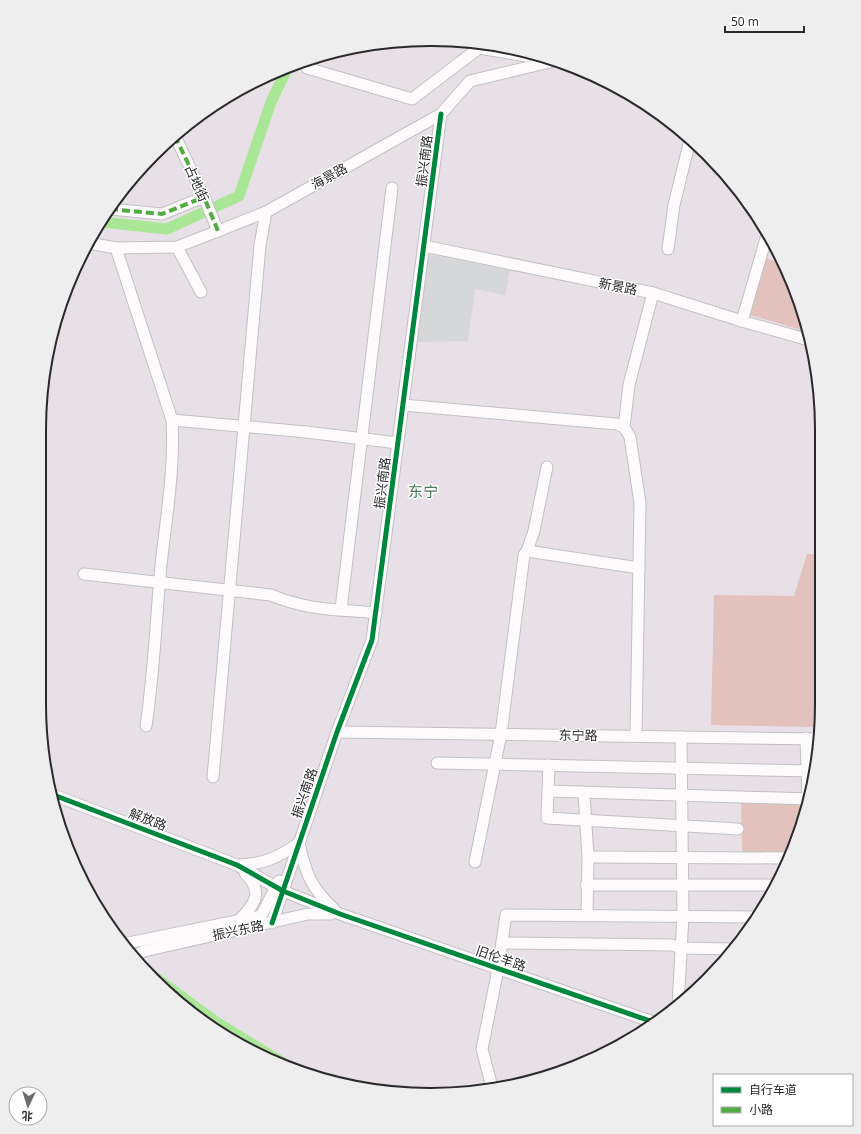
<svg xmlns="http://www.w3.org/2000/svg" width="861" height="1134" viewBox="0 0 861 1134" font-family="'Open Sans','Noto Sans SC',sans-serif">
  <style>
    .industrial { fill: #d6d7d9 }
    .green { fill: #e3c1bd }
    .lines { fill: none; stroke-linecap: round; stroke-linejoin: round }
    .canal { stroke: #a9e696; stroke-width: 11 }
    .minor-casing { stroke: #c1c1c2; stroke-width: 13 }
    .minor { stroke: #fcfafb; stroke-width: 11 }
    .quiet { stroke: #53ab44; stroke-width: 4; stroke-dasharray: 8 4; stroke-linecap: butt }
    .cycleway-casing { stroke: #fff; stroke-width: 8 }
    .cycleway { stroke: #00873e; stroke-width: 5 }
    .labels { text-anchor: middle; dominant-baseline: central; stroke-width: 3; stroke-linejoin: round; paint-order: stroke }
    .street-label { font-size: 13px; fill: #2a2a2a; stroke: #fff }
    .quarter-label { font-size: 15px; fill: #4c785b; stroke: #fff }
    .rim { fill: none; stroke: #2a2a2a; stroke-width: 2 }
  </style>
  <rect width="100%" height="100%" fill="#e8e0e7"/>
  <polygon class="industrial" points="427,254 510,270 505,295 475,289 468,341 417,342"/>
  <g class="green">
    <polygon points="766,258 781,263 801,304 808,332 750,315"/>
    <polygon points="807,554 819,554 819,727 711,725 714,595 794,596"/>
    <path d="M741 801H804C804 824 799 835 789 855H742Z"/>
  </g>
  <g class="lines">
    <g class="canal">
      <polyline points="101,222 167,229 239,196 271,102 288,67"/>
      <polyline points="156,978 216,1022 283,1063"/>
    </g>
    <g class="minor-casing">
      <g id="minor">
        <polyline points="312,59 307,68 412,99 479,48 526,56 533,54"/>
        <polyline points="175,136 204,197 218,231"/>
        <polyline points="110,209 162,214 204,197"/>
        <polyline points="88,243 116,248 177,247 218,231 266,212 441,114 470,81 554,61"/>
        <polyline points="424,246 653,293 745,322 809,340"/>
        <polyline points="177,247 201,292"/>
        <path d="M116 248 172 420C175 468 166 518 161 565 156 619 154 673 146 726"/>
        <polyline points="668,249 674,205 690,140"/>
        <polyline points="742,321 767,235"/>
        <polyline points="403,405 616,424 624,427 630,437 640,503 636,736"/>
        <polyline points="172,420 306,432 398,443"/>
        <polyline points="624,427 629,385 653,293"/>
        <polyline points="527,551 534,531 547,467"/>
        <path d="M84 574 271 595C309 611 337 609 376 613"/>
        <polyline points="341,609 392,188"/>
        <polyline points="337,732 819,739"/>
        <polyline points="806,738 808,802"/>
        <polyline points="437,763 815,771"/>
        <polyline points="213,777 260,245 266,212"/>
        <polyline points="548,791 549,765"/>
        <polyline points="584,793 588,857 587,915"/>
        <polyline points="51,794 237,865 283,891 340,914 656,1023"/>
        <polyline points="738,829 547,818 548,791 808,799"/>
        <path d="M299 844C306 874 311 888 334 909"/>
        <polyline points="588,857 787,858"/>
        <polyline points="475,862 501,734 524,555 527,551 639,568"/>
        <path d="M237 865C262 865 279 857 299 843"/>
        <polyline points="586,885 774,885"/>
        <path d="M238 921C255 905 264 892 245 873"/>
        <polyline points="272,923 337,732 372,640 441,114"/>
        <polyline points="128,943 261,916 279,881"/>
        <polyline points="502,943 672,945 681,948 733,949"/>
        <polyline points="137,955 144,951 308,914 331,914"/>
        <polyline points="678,1005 683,916 681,737"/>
        <polyline points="492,1087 482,1049 498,969 506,915 758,917"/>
      </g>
    </g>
    <use href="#minor" class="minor"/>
    <g class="quiet">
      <polyline points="175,136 204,197 218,231"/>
      <polyline points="110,209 162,214 204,197"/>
    </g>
    <g class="cycleway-casing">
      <g id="cycleway">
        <polyline points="51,794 237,865 283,891 340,914 656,1023"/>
        <polyline points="272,923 337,732 372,640 441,114"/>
      </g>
    </g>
    <use href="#cycleway" class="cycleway"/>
  </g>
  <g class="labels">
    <g class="street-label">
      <text transform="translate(424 161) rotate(-83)">振兴南路</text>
      <text transform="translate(329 176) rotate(-29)">海景路</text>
      <text transform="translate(197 183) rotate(66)">占地街</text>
      <text transform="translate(618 286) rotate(11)">新景路</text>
      <text transform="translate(382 483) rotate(-83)">振兴南路</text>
      <text transform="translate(578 735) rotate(1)">东宁路</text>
      <text transform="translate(304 793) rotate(-71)">振兴南路</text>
      <text transform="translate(148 819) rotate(21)">解放路</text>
      <text transform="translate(238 930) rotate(-12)">振兴东路</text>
      <text transform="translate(501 958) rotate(19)">旧伦羊路</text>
    </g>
    <g class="quarter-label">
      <text x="423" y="491">东宁</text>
    </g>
  </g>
  <path d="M0 0H861V1134H0ZM430 46H431A384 384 0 0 1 815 430V704A384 384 0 0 1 431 1088H430A384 384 0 0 1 46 704V430A384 384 0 0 1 430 46Z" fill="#eee" fill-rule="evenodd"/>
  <path class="rim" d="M430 46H431A384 384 0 0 1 815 430V704A384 384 0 0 1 431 1088H430A384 384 0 0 1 46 704V430A384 384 0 0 1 430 46Z"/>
  <rect x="713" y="1074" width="140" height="52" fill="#ffffff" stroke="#aaaaaa"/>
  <rect x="721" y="1087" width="20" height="6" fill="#00873e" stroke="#aaaaaa"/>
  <text x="749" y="1094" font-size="12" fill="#2a2a2a">自行车道</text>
  <rect x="721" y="1107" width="20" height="6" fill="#53ab44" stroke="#aaaaaa"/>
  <text x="749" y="1114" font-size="12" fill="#2a2a2a">小路</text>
  <g transform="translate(28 1106) rotate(184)"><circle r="19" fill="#ffffff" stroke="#aaaaaa"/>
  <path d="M0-3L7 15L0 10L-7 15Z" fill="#6c6a6c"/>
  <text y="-6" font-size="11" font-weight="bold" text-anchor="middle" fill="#2a2a2a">北</text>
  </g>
  <path d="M725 26v6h79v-6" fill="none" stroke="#2a2a2a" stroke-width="2"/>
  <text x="731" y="26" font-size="12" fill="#2a2a2a" stroke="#ffffff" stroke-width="3" paint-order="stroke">50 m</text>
</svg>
